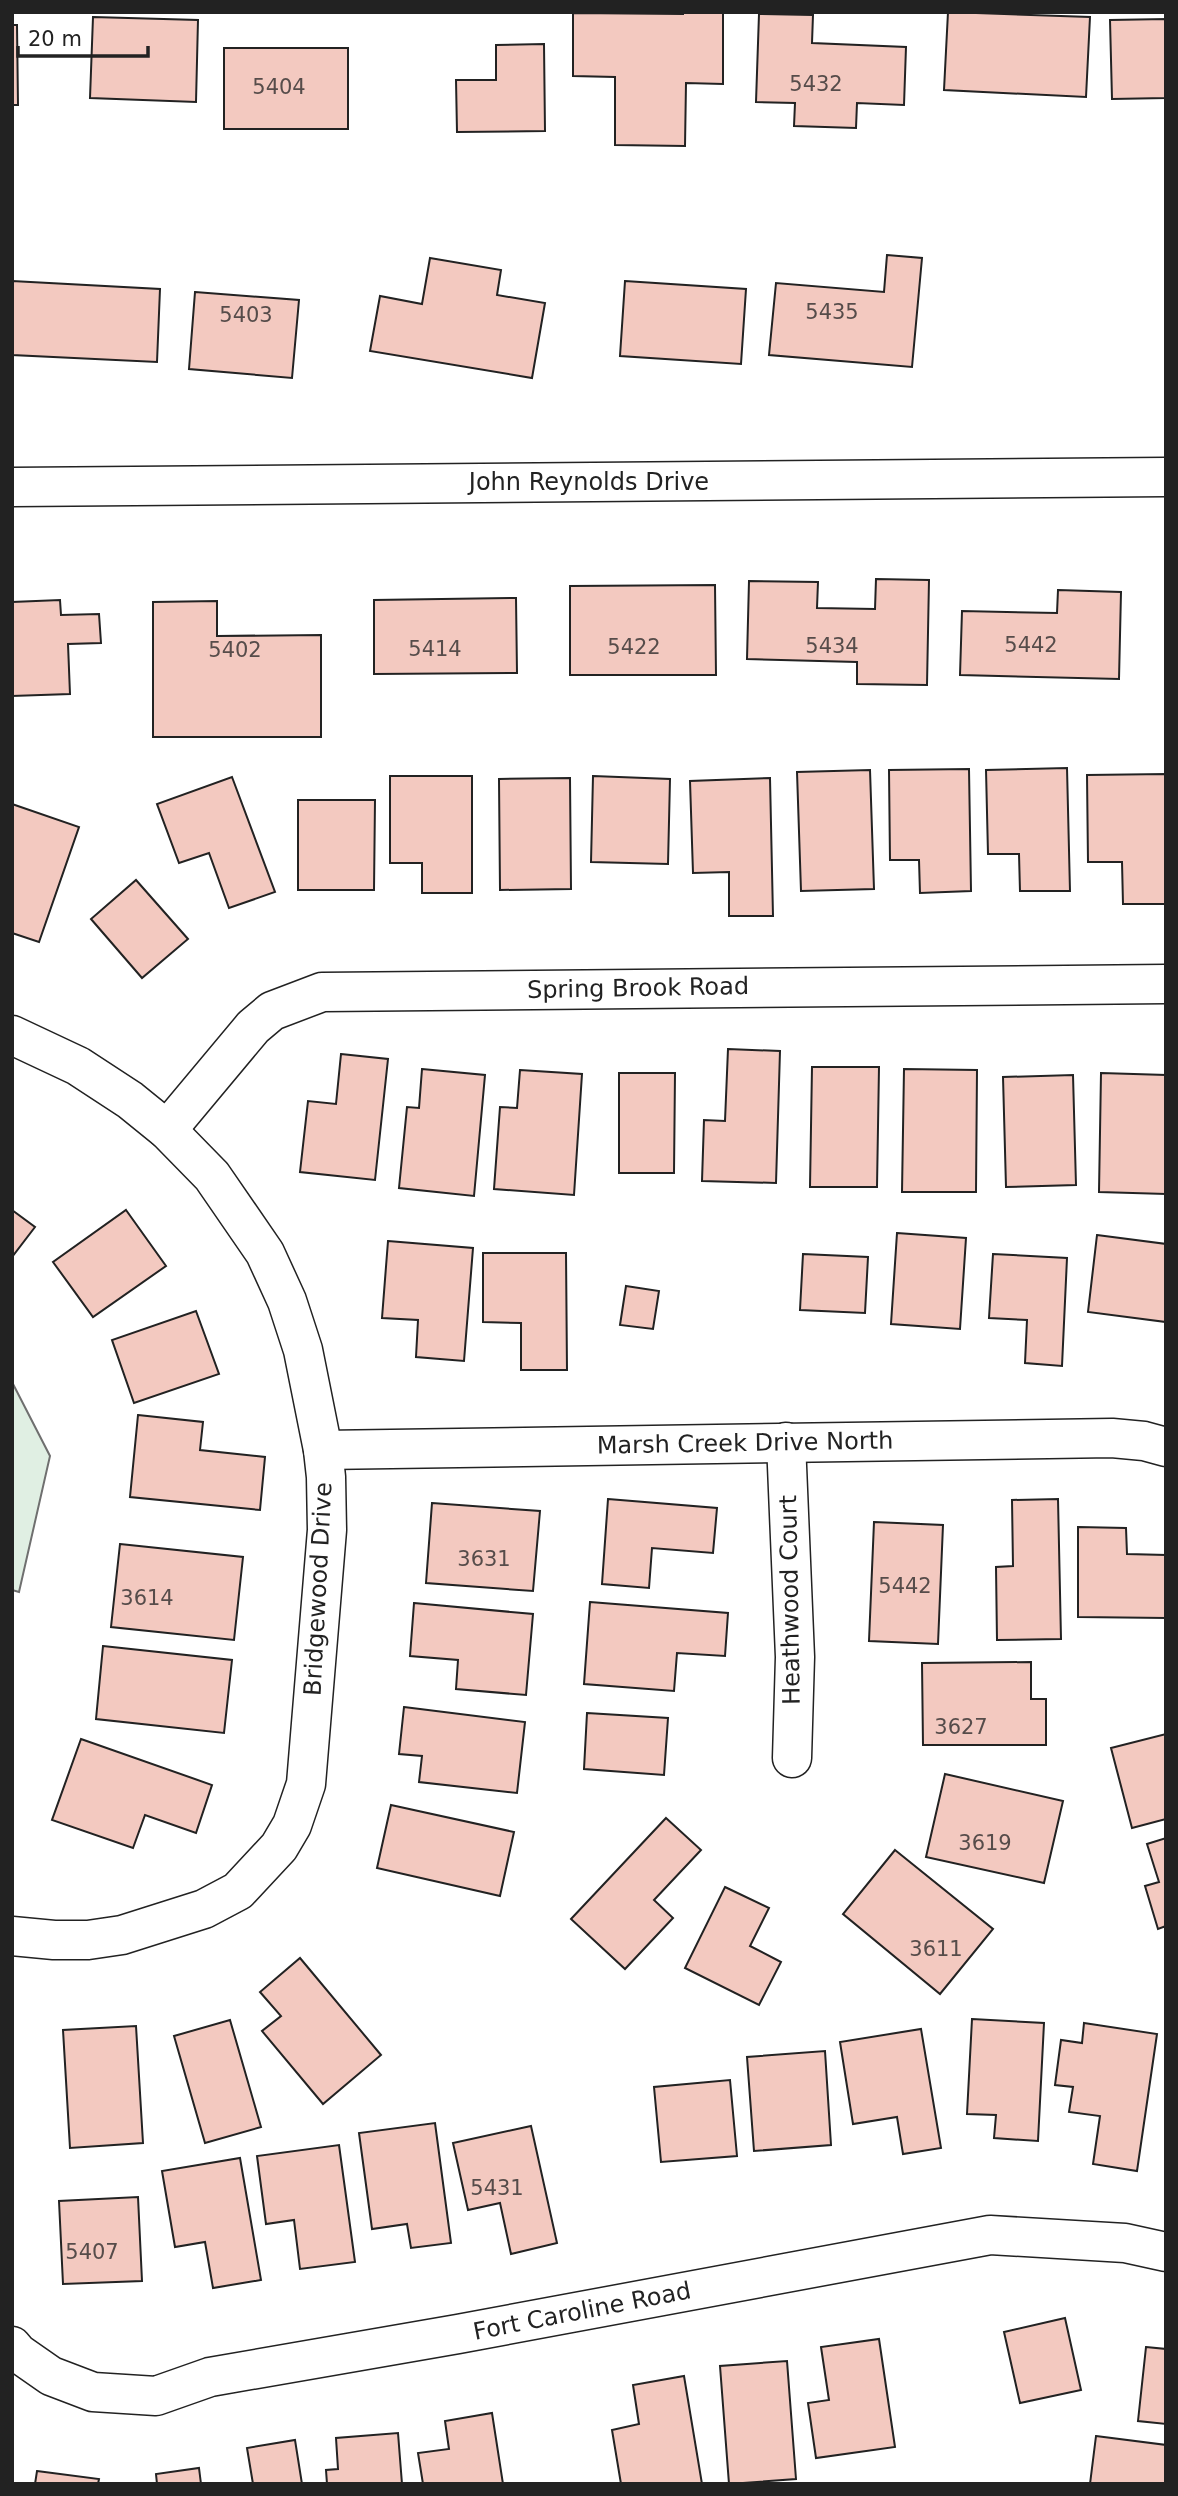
<svg xmlns="http://www.w3.org/2000/svg" width="1178" height="2496" viewBox="0 0 1178 2496" font-family="'DejaVu Sans',sans-serif">
  <style>
    .green { fill: #e0efe3; stroke: #6f6f6f; stroke-width: 2 }
    .building { fill: #f3c9c0; stroke: #222; stroke-width: 2 }
    .lines { fill: none; stroke-linecap: round; stroke-linejoin: round }
    .minor-casing { stroke: #222; stroke-width: 41 }
    .minor { stroke: #fff; stroke-width: 38 }
    .labels { text-anchor: middle; dominant-baseline: central; stroke-width: 5; stroke-linejoin: round; paint-order: stroke }
    .number-label { font-size: 21px; fill: #564c4a }
    .street-label { font-size: 24px; fill: #222; stroke: #fff }
  </style>
  <rect width="100%" height="100%" fill="#fff"/>
  <polygon class="green" points="12,1382 50,1456 19,1592 12,1590"/>
  <g class="building">
    <polygon points="683,12 723,12 723,84 686,83 685,146 615,145 615,77 573,76 573,13 683,14"/>
    <polygon points="948,12 1090,17 1086,97 944,90"/>
    <polygon points="759,14 813,15 812,43 906,47 904,105 857,103 856,128 794,126 795,103 756,102"/>
    <polygon points="93,17 198,20 196,102 90,98"/>
    <polygon points="1166,19 1166,98 1112,99 1110,20"/>
    <polygon points="12,25 17,25 18,105 12,105"/>
    <polygon points="544,44 545,131 457,132 456,80 496,80 496,45"/>
    <rect x="224" y="48" width="124" height="81"/>
    <polygon points="887,255 922,258 912,367 769,355 776,283 884,292"/>
    <polygon points="430,258 501,270 497,295 545,303 532,378 370,351 380,296 422,304"/>
    <polygon points="12,281 160,289 157,362 12,355"/>
    <polygon points="625,281 746,289 741,364 620,356"/>
    <polygon points="195,292 299,300 292,378 189,369"/>
    <polygon points="876,579 929,580 927,685 857,684 857,662 747,659 749,581 818,582 817,608 875,609"/>
    <polygon points="715,585 716,675 570,675 570,586"/>
    <polygon points="1058,590 1121,592 1119,679 960,675 962,611 1057,613"/>
    <polygon points="516,598 517,673 374,674 374,600"/>
    <polygon points="60,600 61,615 99,614 101,643 68,644 70,694 12,696 12,602"/>
    <polygon points="217,601 217,636 321,635 321,737 153,737 153,602"/>
    <polygon points="1067,768 1070,891 1020,891 1019,854 988,854 986,770"/>
    <polygon points="969,769 971,891 920,893 919,860 890,860 889,770"/>
    <polygon points="870,770 874,889 801,891 797,772"/>
    <polygon points="1166,774 1166,904 1123,904 1122,862 1088,862 1087,775"/>
    <polygon points="390,776 472,776 472,893 422,893 422,863 390,863"/>
    <polygon points="593,776 670,779 668,864 591,862"/>
    <polygon points="232,777 275,892 229,908 209,853 179,863 157,804"/>
    <polygon points="570,778 571,889 500,890 499,779"/>
    <polygon points="770,778 773,916 729,916 729,872 693,873 690,781"/>
    <polygon points="298,800 375,800 374,890 298,890"/>
    <polygon points="12,804 79,827 39,942 12,933"/>
    <polygon points="136,880 188,939 142,978 91,919"/>
    <polygon points="728,1049 780,1051 776,1183 702,1181 704,1120 725,1121"/>
    <polygon points="341,1054 388,1059 375,1180 300,1172 308,1101 336,1104"/>
    <polygon points="812,1067 879,1067 877,1187 810,1187"/>
    <polygon points="422,1069 485,1075 474,1196 399,1188 407,1107 419,1108"/>
    <polygon points="904,1069 977,1070 976,1192 902,1192"/>
    <polygon points="520,1070 582,1074 574,1195 494,1189 500,1107 517,1108"/>
    <polygon points="619,1073 675,1073 674,1173 619,1173"/>
    <polygon points="1101,1073 1166,1075 1166,1194 1099,1192"/>
    <polygon points="1073,1075 1076,1185 1006,1187 1003,1077"/>
    <polygon points="12,1210 35,1227 12,1257"/>
    <polygon points="126,1210 166,1266 93,1317 53,1262"/>
    <polygon points="897,1233 966,1238 960,1329 891,1324"/>
    <polygon points="1097,1235 1166,1244 1166,1322 1088,1312"/>
    <polygon points="388,1241 473,1248 464,1361 416,1357 418,1320 382,1318"/>
    <polygon points="483,1253 566,1253 567,1370 521,1370 521,1323 483,1322"/>
    <polygon points="803,1254 868,1257 865,1313 800,1310"/>
    <polygon points="993,1254 1067,1258 1062,1366 1025,1363 1027,1320 989,1318"/>
    <polygon points="626,1286 659,1291 653,1329 620,1325"/>
    <polygon points="196,1311 219,1374 134,1403 112,1340"/>
    <polygon points="138,1415 203,1422 200,1450 265,1457 260,1510 130,1497"/>
    <polygon points="608,1499 717,1508 713,1553 652,1548 649,1588 602,1584"/>
    <polygon points="1058,1499 1061,1639 997,1640 996,1567 1013,1566 1012,1500"/>
    <polygon points="432,1503 540,1511 533,1591 426,1583"/>
    <polygon points="874,1522 943,1525 938,1644 869,1641"/>
    <polygon points="1078,1527 1126,1528 1127,1554 1166,1555 1166,1618 1078,1617"/>
    <polygon points="120,1544 243,1557 234,1640 111,1627"/>
    <polygon points="590,1602 728,1613 725,1656 677,1653 674,1691 584,1684"/>
    <polygon points="414,1603 533,1614 526,1695 456,1689 458,1660 410,1656"/>
    <polygon points="103,1646 232,1660 224,1733 96,1719"/>
    <polygon points="1031,1662 1031,1699 1046,1699 1046,1745 923,1745 922,1663"/>
    <polygon points="404,1707 525,1722 517,1793 419,1782 422,1756 399,1754"/>
    <polygon points="587,1713 668,1718 664,1775 584,1769"/>
    <polygon points="1166,1734 1166,1819 1132,1828 1111,1748"/>
    <polygon points="81,1739 212,1785 196,1833 145,1815 133,1848 52,1820"/>
    <polygon points="945,1774 1063,1801 1044,1883 926,1857"/>
    <polygon points="391,1805 514,1832 500,1896 377,1868"/>
    <polygon points="666,1818 701,1850 654,1900 673,1918 625,1969 571,1919"/>
    <polygon points="1166,1838 1166,1926 1158,1929 1145,1886 1159,1882 1147,1844"/>
    <polygon points="895,1850 993,1929 940,1994 843,1914"/>
    <polygon points="725,1887 769,1908 750,1946 781,1962 759,2005 685,1968"/>
    <polygon points="300,1958 381,2055 323,2104 262,2031 281,2016 260,1992"/>
    <polygon points="972,2019 1044,2023 1038,2141 994,2138 996,2115 967,2114"/>
    <polygon points="230,2020 261,2127 205,2143 174,2036"/>
    <polygon points="1084,2023 1157,2034 1137,2171 1093,2164 1100,2116 1069,2112 1073,2087 1055,2085 1061,2040 1082,2043"/>
    <polygon points="136,2026 143,2143 70,2148 63,2030"/>
    <polygon points="921,2029 941,2148 903,2154 897,2117 853,2124 840,2042"/>
    <polygon points="825,2051 831,2145 754,2151 747,2057"/>
    <polygon points="730,2080 737,2156 661,2162 654,2087"/>
    <polygon points="435,2123 451,2243 411,2248 407,2224 372,2229 359,2133"/>
    <polygon points="531,2126 557,2243 511,2254 500,2203 468,2210 453,2143"/>
    <polygon points="339,2145 355,2262 300,2269 294,2220 266,2224 257,2156"/>
    <polygon points="240,2158 261,2280 213,2288 205,2242 175,2247 162,2171"/>
    <polygon points="138,2197 142,2281 63,2284 59,2201"/>
    <polygon points="1065,2318 1081,2390 1020,2403 1004,2332"/>
    <polygon points="879,2339 895,2447 816,2458 808,2403 829,2400 821,2347"/>
    <polygon points="1146,2347 1166,2349 1166,2424 1138,2421"/>
    <polygon points="787,2361 796,2479 729,2484 720,2366"/>
    <polygon points="684,2376 702,2484 621,2484 612,2430 639,2424 633,2385"/>
    <polygon points="492,2413 503,2484 423,2484 418,2453 449,2449 445,2421"/>
    <polygon points="398,2433 402,2484 327,2484 326,2470 338,2469 336,2438"/>
    <polygon points="1096,2436 1166,2445 1166,2484 1090,2484"/>
    <polygon points="295,2440 302,2484 253,2484 247,2448"/>
    <polygon points="199,2468 201,2484 157,2484 156,2474"/>
    <polygon points="37,2471 99,2479 98,2484 35,2484"/>
  </g>
  <g class="lines">
    <g class="minor-casing">
      <g id="minor">
        <polyline points="12,487 1166,477"/>
        <polyline points="12,1035 78,1066 130,1100 167,1130 212,1176 265,1253 287,1301 303,1350 323,1450 326,1477 327,1530 306,1784 292,1825 279,1847 238,1891 204,1909 122,1935 88,1940 54,1940 12,1936"/>
        <polyline points="167,1130 253,1027 272,1011 322,992 1166,984"/>
        <polyline points="786,1442 795,1657 792,1758"/>
        <polyline points="323,1450 1112,1438 1144,1441 1166,1447"/>
        <polyline points="12,2346 18,2353 51,2376 93,2392 156,2396 210,2377 458,2334 990,2235 1125,2243 1166,2252"/>
      </g>
    </g>
    <use href="#minor" class="minor"/>
  </g>
  <g class="labels">
    <g class="number-label">
      <text x="816" y="84">5432</text>
      <text x="279" y="87">5404</text>
      <text x="832" y="312">5435</text>
      <text x="246" y="315">5403</text>
      <text x="1031" y="645">5442</text>
      <text x="832" y="646">5434</text>
      <text x="634" y="647">5422</text>
      <text x="435" y="649">5414</text>
      <text x="235" y="650">5402</text>
      <text x="484" y="1559">3631</text>
      <text x="905" y="1586">5442</text>
      <text x="147" y="1598">3614</text>
      <text x="961" y="1727">3627</text>
      <text x="985" y="1843">3619</text>
      <text x="936" y="1949">3611</text>
      <text x="497" y="2188">5431</text>
      <text x="92" y="2252">5407</text>
    </g>
    <g class="street-label">
      <text x="589" y="482">John Reynolds Drive</text>
      <text transform="translate(638 988) rotate(-1)">Spring Brook Road</text>
      <text transform="translate(745 1443) rotate(-1)">Marsh Creek Drive North</text>
      <text transform="translate(318 1589) rotate(-87)">Bridgewood Drive</text>
      <text transform="translate(790 1600) rotate(-91)">Heathwood Court</text>
      <text transform="translate(582 2311) rotate(-11)">Fort Caroline Road</text>
    </g>
  </g>
  <rect width="1178" height="2496" fill="none" stroke="#222222" stroke-width="28"/>
  <path d="M18 46v10h130v-10" fill="none" stroke="#222222" stroke-width="3.5"/>
  <text x="28" y="46" font-size="21" fill="#222222" stroke="#ffffff" stroke-width="5" paint-order="stroke">20 m</text>
</svg>
